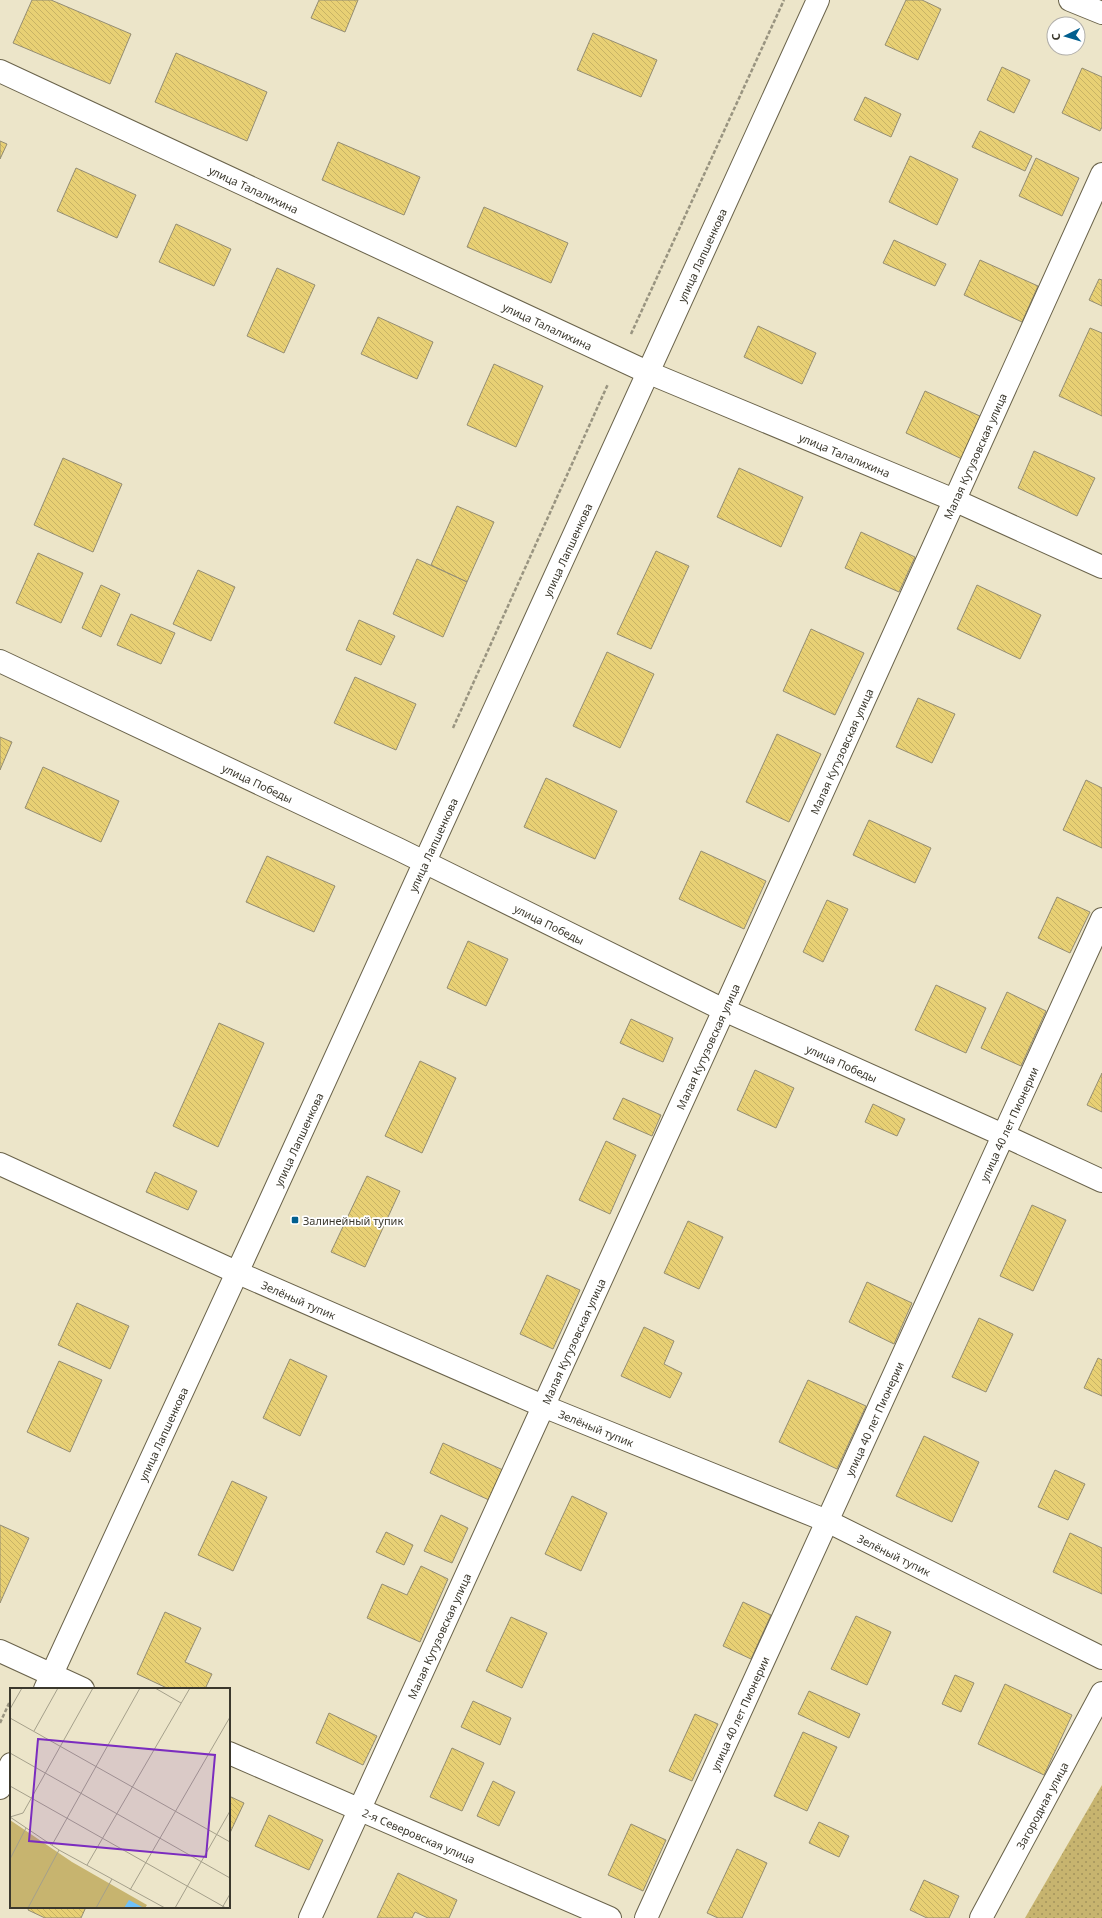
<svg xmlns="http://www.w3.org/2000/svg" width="1102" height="1918" viewBox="0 0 1102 1918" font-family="'Noto Sans',sans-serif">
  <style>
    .grass { fill: url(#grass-dots) }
    .building { fill: url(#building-back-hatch); stroke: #948d73 }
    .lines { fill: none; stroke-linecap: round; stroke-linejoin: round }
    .minor-casing { stroke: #6a634b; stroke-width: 24 }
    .path { stroke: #999480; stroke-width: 2.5; stroke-dasharray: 4 2; stroke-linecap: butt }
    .minor { stroke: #fff; stroke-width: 22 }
    .poi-dot { fill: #015f8f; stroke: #fff; stroke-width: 1.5 }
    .labels { text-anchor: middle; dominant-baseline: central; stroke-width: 3.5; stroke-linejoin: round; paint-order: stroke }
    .street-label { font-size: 11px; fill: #3b382d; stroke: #fff }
    .poi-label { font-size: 11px; fill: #3b382d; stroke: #fff; text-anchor: start }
    .inset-road { fill: none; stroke: #a5a08b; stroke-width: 1 }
    .view { fill: #7b2cbf; fill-opacity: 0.15; stroke: #7b2cbf; stroke-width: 2 }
    .inset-edge { fill: none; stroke: #3b382d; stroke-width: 2 }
  </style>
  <defs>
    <pattern id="grass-dots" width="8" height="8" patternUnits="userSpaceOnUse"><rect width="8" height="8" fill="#c7b46f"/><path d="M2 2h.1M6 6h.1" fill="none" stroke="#a3935c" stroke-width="1.8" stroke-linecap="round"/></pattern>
    <pattern id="building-back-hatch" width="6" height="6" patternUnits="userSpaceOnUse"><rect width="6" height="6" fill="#e8d074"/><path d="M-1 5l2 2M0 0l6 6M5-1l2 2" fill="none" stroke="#c8b365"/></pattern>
  </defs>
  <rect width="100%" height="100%" fill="#ece5c9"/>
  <polygon class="grass" points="1102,1785 1102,1918 1025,1918"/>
  <g class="building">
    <polygon points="32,0 51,0 131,34 110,84 13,43"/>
    <polygon points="319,0 358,0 345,32 311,18"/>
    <polygon points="906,0 922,0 941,9 918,60 885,45"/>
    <polygon points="593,33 657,60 641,97 577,70"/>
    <polygon points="176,53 267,92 247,141 155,102"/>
    <polygon points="1002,67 1030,80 1014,113 987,100"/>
    <polygon points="1082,68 1102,77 1102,127 1100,131 1062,113"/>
    <polygon points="865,97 901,114 891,137 854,120"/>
    <polygon points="980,131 1032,156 1025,171 972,147"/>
    <polygon points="0,141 7,144 0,159"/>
    <polygon points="338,142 420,177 404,215 322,180"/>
    <polygon points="910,156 958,179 937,225 889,202"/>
    <polygon points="1036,158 1079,178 1062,216 1019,196"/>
    <polygon points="76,168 136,195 117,238 57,211"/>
    <polygon points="484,207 568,243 551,283 467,247"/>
    <polygon points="176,224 231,249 214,286 159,262"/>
    <polygon points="894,240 946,264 935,286 883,263"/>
    <polygon points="980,260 1038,286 1022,322 964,295"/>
    <polygon points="277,268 315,285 284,353 247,336"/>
    <polygon points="1099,279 1102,280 1102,306 1089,300"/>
    <polygon points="378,317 433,342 417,379 361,354"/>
    <polygon points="758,326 816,353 802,384 744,357"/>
    <polygon points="1090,328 1102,333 1102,416 1059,396"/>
    <polygon points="494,364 543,386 516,447 467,425"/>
    <polygon points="925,391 982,417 962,459 906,433"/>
    <polygon points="1034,451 1095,478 1077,516 1018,488"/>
    <polygon points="63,458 122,484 93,552 34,525"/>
    <polygon points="739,468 803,497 781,547 717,517"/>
    <polygon points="457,506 494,522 467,582 431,565"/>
    <polygon points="861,532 915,557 899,592 845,568"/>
    <polygon points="656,551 689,566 651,649 617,634"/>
    <polygon points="38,553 83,573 61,623 16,603"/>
    <polygon points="417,559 467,582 443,637 393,614"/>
    <polygon points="198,570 235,587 211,641 173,624"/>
    <polygon points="101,585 120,594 101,637 82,628"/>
    <polygon points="977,585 1041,615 1020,659 957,629"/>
    <polygon points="131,614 175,633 161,664 117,645"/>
    <polygon points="359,620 395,636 381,665 346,650"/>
    <polygon points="811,629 864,653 835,715 783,691"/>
    <polygon points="607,652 654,674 620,748 573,726"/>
    <polygon points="355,677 416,704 396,750 334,723"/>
    <polygon points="918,698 955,714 932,763 896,747"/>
    <polygon points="777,734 821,754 789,822 746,802"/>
    <polygon points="0,737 12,742 0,770"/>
    <polygon points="43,767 119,801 101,842 25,808"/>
    <polygon points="546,778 617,811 595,859 524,827"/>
    <polygon points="1086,780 1102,788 1102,848 1063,830"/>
    <polygon points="869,820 931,848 915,883 853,855"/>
    <polygon points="701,851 766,881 744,929 679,899"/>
    <polygon points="267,856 335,886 314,932 246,902"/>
    <polygon points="1057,897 1090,912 1070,953 1038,938"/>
    <polygon points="827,900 848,909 823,962 803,952"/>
    <polygon points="468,941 508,959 486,1006 447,988"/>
    <polygon points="936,985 986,1008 966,1053 915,1030"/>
    <polygon points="1007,992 1046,1011 1021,1066 981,1048"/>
    <polygon points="631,1019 673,1038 663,1062 620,1043"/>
    <polygon points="219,1023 264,1043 218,1147 173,1126"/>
    <polygon points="420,1061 456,1078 422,1153 385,1136"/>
    <polygon points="755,1070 794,1088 776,1128 737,1110"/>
    <polygon points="1102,1073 1102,1112 1087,1105"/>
    <polygon points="623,1098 661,1115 652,1136 613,1119"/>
    <polygon points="873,1104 905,1119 897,1136 865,1122"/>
    <polygon points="606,1141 636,1155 610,1214 579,1200"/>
    <polygon points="155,1172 197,1191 188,1210 146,1192"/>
    <polygon points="367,1176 400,1191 365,1267 331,1252"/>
    <polygon points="1032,1205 1066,1220 1033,1291 1000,1276"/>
    <polygon points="688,1221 723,1237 699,1289 664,1273"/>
    <polygon points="547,1275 580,1290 553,1349 520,1334"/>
    <polygon points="867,1282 912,1303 894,1344 849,1322"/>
    <polygon points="77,1303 129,1326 110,1369 58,1345"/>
    <polygon points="979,1318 1013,1334 986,1392 952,1377"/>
    <polygon points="644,1327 674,1341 664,1364 682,1373 670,1398 621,1376"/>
    <polygon points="1098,1358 1102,1360 1102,1396 1084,1388"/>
    <polygon points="290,1359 327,1376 300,1436 263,1418"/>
    <polygon points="59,1361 102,1380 70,1452 27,1432"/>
    <polygon points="808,1380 866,1406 837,1469 779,1442"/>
    <polygon points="924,1436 979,1462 952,1522 896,1496"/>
    <polygon points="443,1443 503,1470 489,1500 430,1473"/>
    <polygon points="1055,1470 1085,1484 1068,1520 1038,1507"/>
    <polygon points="232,1481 267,1497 233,1571 198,1555"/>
    <polygon points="572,1496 607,1513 581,1571 545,1554"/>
    <polygon points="441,1515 468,1528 452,1563 424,1551"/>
    <polygon points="0,1525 29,1538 0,1603"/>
    <polygon points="386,1532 413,1545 404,1565 376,1552"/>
    <polygon points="1070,1533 1102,1548 1102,1594 1053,1572"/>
    <polygon points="421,1566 448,1579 420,1642 367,1618 382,1584 407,1595"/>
    <polygon points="743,1602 771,1615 751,1659 723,1646"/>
    <polygon points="165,1612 201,1628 185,1662 212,1674 205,1689 169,1689 137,1674"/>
    <polygon points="856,1616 891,1632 867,1685 831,1669"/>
    <polygon points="511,1617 547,1633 522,1688 486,1671"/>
    <polygon points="955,1675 974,1683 961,1712 942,1704"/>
    <polygon points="1005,1684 1072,1715 1044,1775 978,1744"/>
    <polygon points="809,1691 860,1714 849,1738 798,1714"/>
    <polygon points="473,1701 511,1718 500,1745 461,1727"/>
    <polygon points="329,1713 377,1736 363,1765 316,1743"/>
    <polygon points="695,1714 718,1724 692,1781 669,1771"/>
    <polygon points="803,1732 837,1747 807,1811 774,1796"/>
    <polygon points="452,1748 484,1763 462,1811 430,1797"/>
    <polygon points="493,1781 515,1792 499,1826 477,1816"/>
    <polygon points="229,1796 244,1803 229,1835"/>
    <polygon points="269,1815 323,1840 309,1870 255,1846"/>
    <polygon points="819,1822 849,1836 839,1857 809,1843"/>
    <polygon points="631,1824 666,1840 643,1891 608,1875"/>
    <polygon points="737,1849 767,1863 742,1918 718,1918 707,1913"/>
    <polygon points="398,1873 457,1900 449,1918 428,1918 415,1912 412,1918 377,1918"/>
    <polygon points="924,1880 959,1896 949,1918 927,1918 910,1910"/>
    <polygon points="29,1907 86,1907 81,1918 45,1918 28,1910"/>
  </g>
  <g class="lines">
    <g class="minor-casing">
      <g id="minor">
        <polyline points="1070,0 1102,13"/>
        <path id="s1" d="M0 71 647 372 954 500 1102 567"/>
        <path id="s2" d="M0 661 398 849 724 1010 1003 1135 1102 1181"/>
        <path id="s3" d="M0 1164 236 1272 543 1406 827 1521 1102 1658"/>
        <polyline points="0,1651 83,1689"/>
        <path id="s4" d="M45 1689 265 1212 818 0"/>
        <path id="s5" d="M229 1753 610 1918"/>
        <polyline points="0,1788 11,1764"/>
        <path id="s6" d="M310 1918 724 1010 1102 174"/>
        <path id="s7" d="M646 1918 1102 919"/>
        <path id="s8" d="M981 1918 1102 1693"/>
      </g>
    </g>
    <g class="path">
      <polyline points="631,334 784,0"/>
      <polyline points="453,728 608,384"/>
      <polyline points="0,1723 11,1699"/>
    </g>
    <use href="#minor" class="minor"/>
  </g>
  <rect class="poi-dot" x="291" y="1216" width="8" height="8" rx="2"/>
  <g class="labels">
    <g class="street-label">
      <text stroke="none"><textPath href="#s1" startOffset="280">улица Талалихина</textPath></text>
      <text stroke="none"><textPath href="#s4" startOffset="1577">улица Лапшенкова</textPath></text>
      <text stroke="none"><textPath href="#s1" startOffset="604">улица Талалихина</textPath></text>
      <text stroke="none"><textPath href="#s1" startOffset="928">улица Талалихина</textPath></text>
      <text stroke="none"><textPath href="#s6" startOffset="1606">Малая Кутузовская улица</textPath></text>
      <text stroke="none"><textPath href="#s4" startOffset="1253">улица Лапшенкова</textPath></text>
      <text stroke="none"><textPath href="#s6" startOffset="1282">Малая Кутузовская улица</textPath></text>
      <text stroke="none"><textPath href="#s2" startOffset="285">улица Победы</textPath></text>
      <text stroke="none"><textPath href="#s4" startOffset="929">улица Лапшенкова</textPath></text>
      <text stroke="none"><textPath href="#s2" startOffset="609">улица Победы</textPath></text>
      <text stroke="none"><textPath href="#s6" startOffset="958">Малая Кутузовская улица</textPath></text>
      <text stroke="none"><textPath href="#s2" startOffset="933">улица Победы</textPath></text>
      <text stroke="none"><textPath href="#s7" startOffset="873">улица 40 лет Пионерии</textPath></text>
      <text stroke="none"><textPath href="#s4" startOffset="605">улица Лапшенкова</textPath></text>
      <text stroke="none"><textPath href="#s3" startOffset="328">Зелёный тупик</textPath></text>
      <text stroke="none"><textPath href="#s6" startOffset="634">Малая Кутузовская улица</textPath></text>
      <text stroke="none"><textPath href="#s7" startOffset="549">улица 40 лет Пионерии</textPath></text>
      <text stroke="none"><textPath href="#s3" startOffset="652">Зелёный тупик</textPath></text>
      <text stroke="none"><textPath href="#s4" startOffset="281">улица Лапшенкова</textPath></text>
      <text stroke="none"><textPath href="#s3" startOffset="976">Зелёный тупик</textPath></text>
      <text stroke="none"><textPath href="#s6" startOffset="310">Малая Кутузовская улица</textPath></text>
      <text stroke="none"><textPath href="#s7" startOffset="225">улица 40 лет Пионерии</textPath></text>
      <text stroke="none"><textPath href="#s8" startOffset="128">Загородная улица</textPath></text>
      <text stroke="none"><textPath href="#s5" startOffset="207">2-я Северовская улица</textPath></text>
    </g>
    <g class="poi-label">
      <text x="303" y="1220">Залинейный тупик</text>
    </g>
  </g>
  <g transform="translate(10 1688)">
    <rect width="220" height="220" fill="#ece5c9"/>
    <path d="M0 132 62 174 137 217 135 220H0Z" fill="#c7b46f"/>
    <path d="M119 212 132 219 131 220H114Z" fill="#6fc1fa"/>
    <path class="inset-road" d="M145 0 171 15M0 21 12 0M0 30 220 154M24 43 48 0M0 65 220 190M0 98 216 220M0 129 49 162 155 220M0 129 13 125 83 0M42 157 130 0M0 171 16 140M77 177 180 0M120 202 220 29M18 220 49 162M86 220 102 191M165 220 220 123M212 220 220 206"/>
    <path class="view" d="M28 51 205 67 196 169 19 153Z"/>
    <rect width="220" height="220" class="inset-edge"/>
  </g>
  <g transform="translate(1066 36) rotate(265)"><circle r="19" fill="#ffffff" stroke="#b1afab"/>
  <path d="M0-3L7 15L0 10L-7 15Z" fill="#015f8f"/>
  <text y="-6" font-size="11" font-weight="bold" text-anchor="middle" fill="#3b382d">С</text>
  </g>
</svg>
